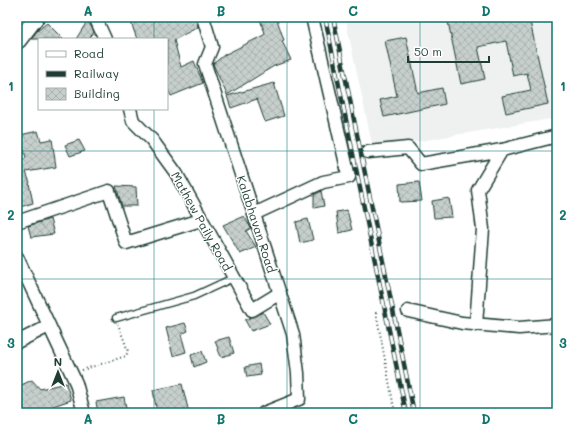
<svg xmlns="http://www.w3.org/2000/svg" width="574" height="430" viewBox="0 0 574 430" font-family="Mali,sans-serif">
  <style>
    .built { fill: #eef1f0 }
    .building { fill: url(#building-cross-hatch); stroke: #1f3d34 }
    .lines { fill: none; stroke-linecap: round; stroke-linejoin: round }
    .service-casing { stroke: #1f3d34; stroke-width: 9 }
    .minor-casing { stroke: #1f3d34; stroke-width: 15 }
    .primary-casing { stroke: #1f3d34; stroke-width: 22 }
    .path { stroke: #1f3d34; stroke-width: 2; stroke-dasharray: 1 3; stroke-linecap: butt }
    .service { stroke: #fff; stroke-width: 6 }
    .minor { stroke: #fff; stroke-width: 12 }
    .primary { stroke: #fff; stroke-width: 19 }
    .rail-casing { stroke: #1f3d34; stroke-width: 4.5 }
    .rail { stroke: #fff; stroke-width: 3; stroke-dasharray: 9; stroke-linecap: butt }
    .grid { fill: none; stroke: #0f766e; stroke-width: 1; stroke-opacity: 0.55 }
    .labels { text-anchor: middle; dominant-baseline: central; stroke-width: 3; stroke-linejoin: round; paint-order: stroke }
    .street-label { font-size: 12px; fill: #1f3d34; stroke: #fff }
    .neatline { fill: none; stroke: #0f766e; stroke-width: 1.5 }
    .grid-label { font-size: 13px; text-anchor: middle; font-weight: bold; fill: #0f766e }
  </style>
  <defs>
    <pattern id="building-cross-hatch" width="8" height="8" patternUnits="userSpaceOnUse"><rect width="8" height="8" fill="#c7cfcc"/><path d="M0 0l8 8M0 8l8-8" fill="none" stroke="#aab3b0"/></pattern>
  </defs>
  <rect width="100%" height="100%" fill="#fff"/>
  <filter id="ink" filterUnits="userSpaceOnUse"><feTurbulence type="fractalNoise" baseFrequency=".025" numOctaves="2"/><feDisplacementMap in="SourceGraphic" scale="8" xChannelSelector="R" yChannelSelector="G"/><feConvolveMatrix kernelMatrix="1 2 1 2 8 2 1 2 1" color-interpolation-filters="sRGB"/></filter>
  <g filter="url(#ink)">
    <polygon class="built" points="345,17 557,17 557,118 373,149"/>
    <g class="building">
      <polygon points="129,17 196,17 198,27 174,40 181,67 194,61 203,83 171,96 167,88 167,39 137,39"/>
      <polygon points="259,17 276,17 284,40 282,41 291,60 274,66 227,95 213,64 224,55 264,35 265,33"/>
      <polygon points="447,17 529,17 548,104 506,113 502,96 531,90 527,73 513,76 506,41 478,47 485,79 461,84"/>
      <polygon points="88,20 94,32 89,39 76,39"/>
      <polygon points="47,23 63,39 31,39 37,31"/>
      <polygon points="406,37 418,93 442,88 445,104 384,117 380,100 397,96 385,41"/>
      <polygon points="274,83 284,116 265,122 257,99 231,108 227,96"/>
      <polygon points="38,131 41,141 52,139 56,167 26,172 30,183 29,183 33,203 17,208 17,149 22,160 26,158 20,135"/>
      <polygon points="79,140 85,151 70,156 65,145"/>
      <polygon points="419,182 422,201 400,202 399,184"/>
      <polygon points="116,186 136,187 137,206 122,206"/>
      <polygon points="321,191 324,206 314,208 314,195"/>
      <polygon points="449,198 452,217 434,218 432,201"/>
      <polygon points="347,210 352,230 339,233 336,212"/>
      <polygon points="244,216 251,228 246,231 256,247 240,254 223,225"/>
      <polygon points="50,219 54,234 31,237 28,226"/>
      <polygon points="308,219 313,240 300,243 296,222"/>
      <polygon points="263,312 270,324 251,331 245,320"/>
      <polygon points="185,323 188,331 181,334 186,352 173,356 166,328"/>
      <polygon points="229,337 234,353 221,357 215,341"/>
      <polygon points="202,351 206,362 194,367 191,355"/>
      <polygon points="259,364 261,375 247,377 245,367"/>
      <polygon points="32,380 40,389 66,383 71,400 53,406 55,413 17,413 17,387"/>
      <polygon points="182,384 189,413 157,413 153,390"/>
      <polygon points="124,397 127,413 98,413 96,402"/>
    </g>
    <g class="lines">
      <g class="service-casing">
        <polyline id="service" points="116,318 194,296 233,278"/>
      </g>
      <g class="minor-casing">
        <g id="minor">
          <polyline points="95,17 105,39"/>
          <polyline points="203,17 212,47 205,64 293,334 298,373 299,399 264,413"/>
          <polyline points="130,109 133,121 152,140 176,173 252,310 280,293"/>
          <polyline points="368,152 408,148 421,164 502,150"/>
          <polyline points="254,214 323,182 349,177 312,17"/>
          <polyline points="17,222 109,191 126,243 201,220"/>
          <polyline points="17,257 76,383 84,413"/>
          <polyline points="408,311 462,323 519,328 557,325"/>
          <polyline points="476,325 483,229 478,190 502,150 557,136"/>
          <polyline points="17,342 49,326"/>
        </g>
      </g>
      <g class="primary-casing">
        <polyline id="primary" points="17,39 34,17"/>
      </g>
      <g class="path">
        <polyline points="376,312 395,413"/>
        <polyline points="82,370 126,356 128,351 118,324"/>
      </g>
      <use href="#service" class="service"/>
      <use href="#minor" class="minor"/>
      <use href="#primary" class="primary"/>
      <g class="rail-casing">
        <g id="rail">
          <polyline points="325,17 406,413"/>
          <polyline points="333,17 414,413"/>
          <polyline points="17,27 25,17"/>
        </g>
      </g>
      <use href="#rail" class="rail"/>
    </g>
  </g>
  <path class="grid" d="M154 17V39M287 17V413M420 17V413M154 109V413M17 151H557M17 279H557"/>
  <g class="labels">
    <g class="street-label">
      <text transform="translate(202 221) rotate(61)">Mathew Paily Road</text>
      <text transform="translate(257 224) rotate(72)">Kalabhavan Road</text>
    </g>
  </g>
  <rect width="574" height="430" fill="none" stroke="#fff" stroke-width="44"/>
  <rect x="38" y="38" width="130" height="72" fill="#ffffff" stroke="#a5b1ae"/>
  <rect x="46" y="51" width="20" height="6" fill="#ffffff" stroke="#a5b1ae"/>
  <text x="74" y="58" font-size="12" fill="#1f3d34">Road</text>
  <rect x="46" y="71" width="20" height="6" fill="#1f3d34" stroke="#a5b1ae"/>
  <text x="74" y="78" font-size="12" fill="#1f3d34">Railway</text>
  <rect x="46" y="88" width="20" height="12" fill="url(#building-cross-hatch)" stroke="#a5b1ae"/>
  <text x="74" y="98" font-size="12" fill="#1f3d34">Building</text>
  <g transform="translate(58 372)" stroke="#ffffff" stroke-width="3" paint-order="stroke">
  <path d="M0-3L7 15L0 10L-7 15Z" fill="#1f3d34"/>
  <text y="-6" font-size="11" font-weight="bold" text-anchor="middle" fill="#1f3d34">N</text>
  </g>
  <path d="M408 56v6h81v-6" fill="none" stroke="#1f3d34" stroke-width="2"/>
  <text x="414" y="56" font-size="12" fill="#1f3d34" stroke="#ffffff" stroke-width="3" paint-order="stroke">50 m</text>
  <rect x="22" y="22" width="530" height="386" class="neatline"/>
  <g class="grid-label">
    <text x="88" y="16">A</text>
    <text x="221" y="16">B</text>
    <text x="353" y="16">C</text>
    <text x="486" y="16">D</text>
    <text x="11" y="91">1</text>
    <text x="563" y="91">1</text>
    <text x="11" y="220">2</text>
    <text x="563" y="220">2</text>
    <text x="11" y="348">3</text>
    <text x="563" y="348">3</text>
    <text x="88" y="424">A</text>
    <text x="221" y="424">B</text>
    <text x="353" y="424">C</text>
    <text x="486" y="424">D</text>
  </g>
</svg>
